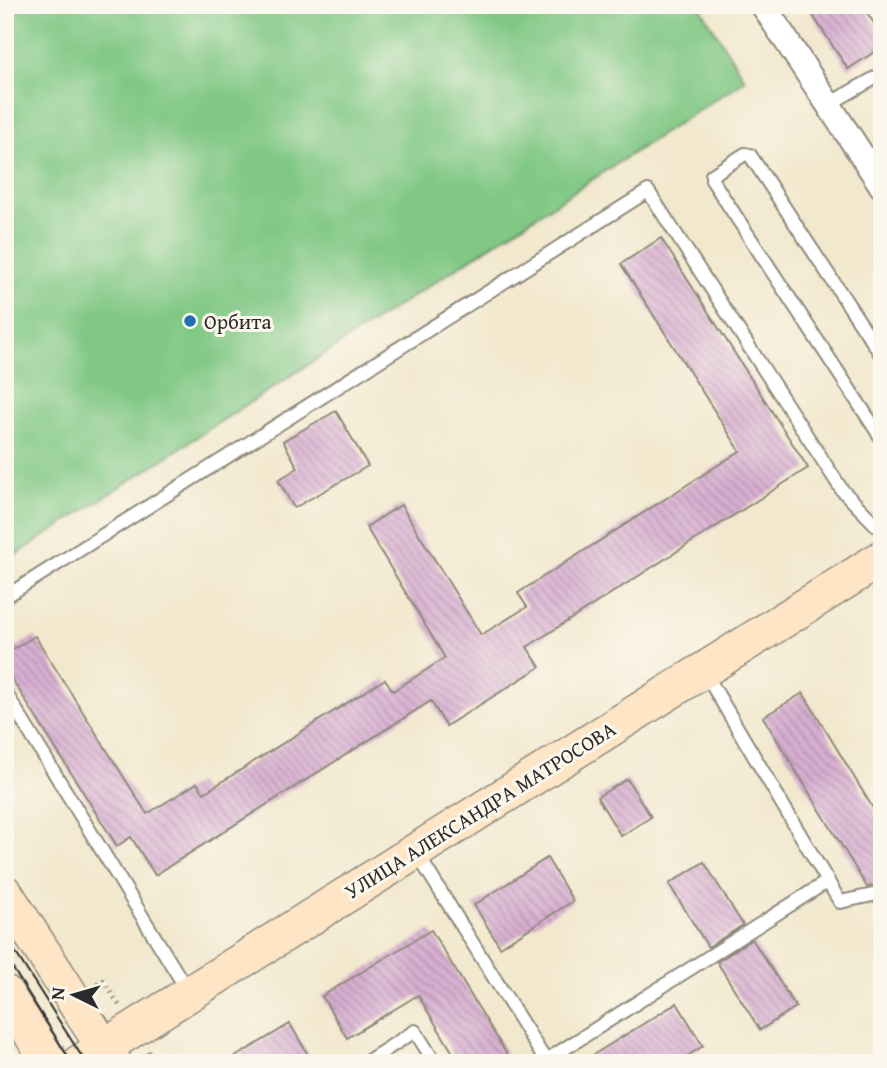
<svg xmlns="http://www.w3.org/2000/svg" width="887" height="1068" viewBox="0 0 887 1068" font-family="'Gentium Book Plus',serif">
  <style>
    .grass { fill: #80c884; stroke: #567a58; stroke-width: 2 }
    .building { fill: url(#building-back-hatch) }
    .lines { fill: none; stroke-linecap: round; stroke-linejoin: round }
    .lane-casing { stroke: #8e8a7c; stroke-width: 16 }
    .street-casing { stroke: #8e8a7c; stroke-width: 28 }
    .secondary-casing { stroke: #8e8a7c; stroke-width: 38 }
    .path { stroke: #8e8a7c; stroke-width: 4.5; stroke-dasharray: 2 5; stroke-linecap: butt }
    .lane { stroke: #fff; stroke-width: 12 }
    .street { stroke: #fff; stroke-width: 24 }
    .secondary { stroke: #fde5c5; stroke-width: 35 }
    .tram { stroke: #2b2b2b; stroke-width: 2 }
    .poi-dot { fill: #1f6fb2; stroke: #fbf7ec; stroke-width: 2.5 }
    .labels { text-anchor: middle; dominant-baseline: central; stroke-width: 6; stroke-linejoin: round; paint-order: stroke }
    .poi-label { font-size: 21px; fill: #2b2b2b; stroke: #fbf7ec; text-anchor: start }
    .street-label { font-size: 21px; fill: #2b2b2b; stroke: #fbf7ec }
  </style>
  <defs>
    <pattern id="building-back-hatch" width="6" height="6" patternUnits="userSpaceOnUse" patternTransform="scale(1.75)"><rect width="6" height="6" fill="#d8afd1"/><path d="M-1 5l2 2M0 0l6 6M5-1l2 2" fill="none" stroke="#af8faa"/></pattern>
  </defs>
  <rect width="100%" height="100%" fill="#fbf7ec"/>
  <filter id="ink" filterUnits="userSpaceOnUse"><feTurbulence type="fractalNoise" baseFrequency=".0143" numOctaves="2"/><feDisplacementMap in="SourceGraphic" scale="14" xChannelSelector="R" yChannelSelector="G"/><feConvolveMatrix kernelMatrix="1 2 1 2 8 2 1 2 1" color-interpolation-filters="sRGB"/></filter>
  <filter id="wash" filterUnits="userSpaceOnUse"><feTurbulence type="fractalNoise" baseFrequency=".00686" numOctaves="4" result="noise"/><feDisplacementMap in="SourceGraphic" scale="28" xChannelSelector="R" yChannelSelector="G"/><feGaussianBlur stdDeviation="1.57" result="paint"/><feColorMatrix in="noise" values="0 0 0 0 0 0 0 0 0 0 0 0 0 0 0 0 0 1.4 0 .05"/><feComposite in="paint" operator="in"/></filter>
  <g filter="url(#wash)">
    <rect width="100%" height="100%" fill="#f2e8ce"/>
    <polygon class="grass" points="5,5 699,5 745,80 5,562"/>
    <g id="blocks">
      <g class="building">
        <polygon points="806,5 862,5 882,36 882,47 848,69"/>
        <polygon points="661,238 808,468 527,647 540,667 446,726 431,701 155,875 131,837 117,846 5,668 5,654 35,636 147,814 197,783 204,793 385,679 393,691 445,658 366,527 401,505 481,635 527,607 518,593 740,451 621,264"/>
        <polygon points="336,411 368,466 294,508 278,480 298,468 283,441"/>
        <polygon points="803,693 882,823 882,884 867,887 763,717"/>
        <polygon points="627,779 651,817 621,836 597,797"/>
        <polygon points="547,858 573,901 500,947 474,905"/>
        <polygon points="704,862 743,925 708,947 669,884"/>
        <polygon points="431,930 508,1056 497,1063 459,1063 418,995 347,1038 322,996"/>
        <polygon points="752,939 796,1007 760,1030 717,962"/>
        <polygon points="677,1003 703,1046 676,1063 580,1063"/>
        <polygon points="290,1024 313,1063 225,1063"/>
      </g>
    </g>
  </g>
  <g filter="url(#ink)">
    <use href="#blocks" fill-opacity="0" stroke="#8e8a7c" stroke-width="2"/>
    <g class="lines">
      <g class="lane-casing">
        <g id="lane">
          <polyline points="829,104 882,74"/>
          <polyline points="882,356 750,155 745,154 712,175 712,180 882,439"/>
          <polyline points="5,597 648,191 842,490 882,531"/>
          <polyline points="705,673 840,902 882,893"/>
          <polyline points="5,692 189,993"/>
          <polyline points="416,852 547,1063"/>
          <polyline points="365,1063 415,1031 435,1063"/>
          <polyline points="542,1063 828,881"/>
        </g>
      </g>
      <g class="street-casing">
        <polyline id="street" points="763,5 882,186"/>
      </g>
      <g class="secondary-casing">
        <g id="secondary">
          <polyline points="5,893 114,1063"/>
          <polyline points="5,993 50,1063"/>
          <polyline points="79,1063 882,558"/>
        </g>
      </g>
      <g class="path">
        <polyline points="97,984 103,980 119,1005"/>
        <polyline points="148,1051 154,1063"/>
      </g>
      <use href="#lane" class="lane"/>
      <use href="#street" class="street"/>
      <use href="#secondary" class="secondary"/>
      <g class="tram">
        <polyline points="5,936 86,1063"/>
        <polyline points="5,956 72,1063"/>
      </g>
    </g>
  </g>
  <circle class="poi-dot" cx="190" cy="321" r="7"/>
  <g class="labels">
    <g class="poi-label">
      <text x="204" y="321">Орбита</text>
    </g>
    <g class="street-label">
      <text transform="translate(480 810) rotate(-32)">УЛИЦА АЛЕКСАНДРА МАТРОСОВА</text>
    </g>
  </g>
  <rect width="887" height="1068" fill="none" stroke="#fbf7ec" stroke-width="28"/>
  <g transform="translate(74 995) rotate(275)" stroke="#fbf7ec" stroke-width="5" paint-order="stroke">
  <path d="M0-5L12 26L0 18L-12 26Z" fill="#2b2b2b"/>
  <text y="-10" font-size="19" font-weight="bold" text-anchor="middle" fill="#2b2b2b">N</text>
  </g>
</svg>
